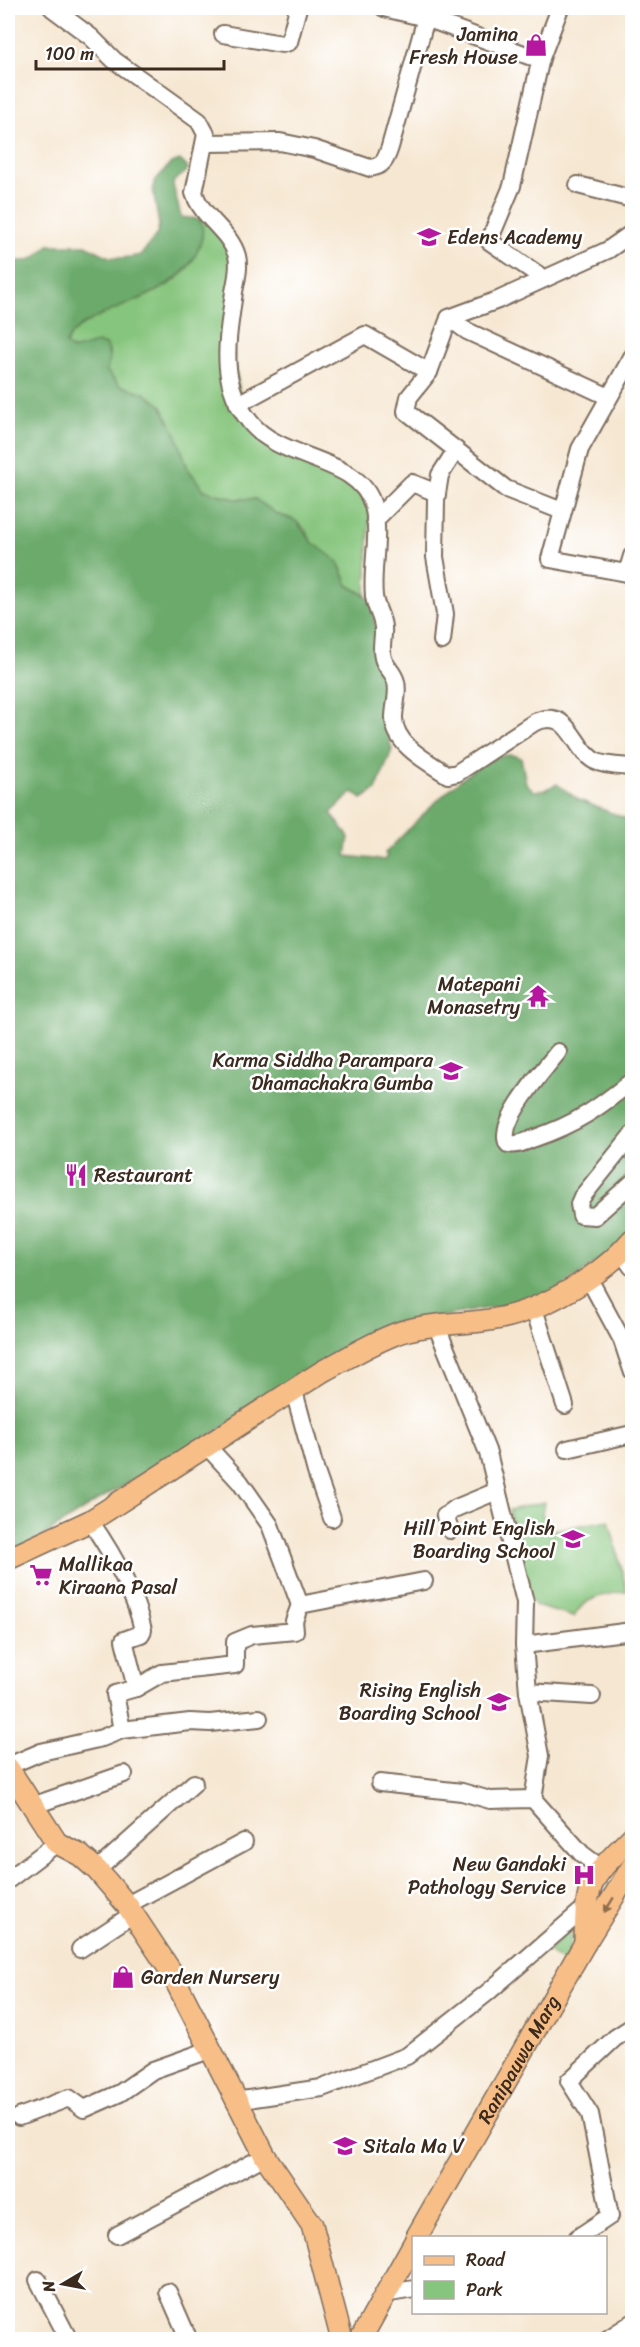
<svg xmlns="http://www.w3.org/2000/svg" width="640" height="2347" viewBox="0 0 640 2347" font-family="Sriracha,sans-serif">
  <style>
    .green { fill: #86c57d; stroke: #60784e; stroke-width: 1.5 }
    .forest { fill: #6caa6c; stroke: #546a45; stroke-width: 1.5 }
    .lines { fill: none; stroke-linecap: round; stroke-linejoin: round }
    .minor-casing { stroke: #7c6c5d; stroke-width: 20 }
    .major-casing { stroke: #7c6c5d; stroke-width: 24 }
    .minor { stroke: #fff; stroke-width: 16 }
    .major { stroke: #f7be88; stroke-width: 21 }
    .oneway { fill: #906d4e }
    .labels { text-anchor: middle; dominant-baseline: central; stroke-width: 5; stroke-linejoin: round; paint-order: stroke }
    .poi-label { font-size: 20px; fill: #3b2a1e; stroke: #fff; text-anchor: end }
    .street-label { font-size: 20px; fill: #3b2a1e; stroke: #fff }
  </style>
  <rect width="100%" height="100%" fill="#fff"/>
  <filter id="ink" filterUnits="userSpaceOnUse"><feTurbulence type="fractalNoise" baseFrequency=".0167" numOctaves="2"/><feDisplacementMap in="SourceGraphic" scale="12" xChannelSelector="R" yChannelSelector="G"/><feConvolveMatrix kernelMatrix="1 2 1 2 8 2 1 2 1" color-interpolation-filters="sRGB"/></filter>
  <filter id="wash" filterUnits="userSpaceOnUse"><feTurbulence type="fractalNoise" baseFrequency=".008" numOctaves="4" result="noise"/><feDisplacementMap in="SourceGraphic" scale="24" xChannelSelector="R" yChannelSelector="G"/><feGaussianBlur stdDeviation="1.35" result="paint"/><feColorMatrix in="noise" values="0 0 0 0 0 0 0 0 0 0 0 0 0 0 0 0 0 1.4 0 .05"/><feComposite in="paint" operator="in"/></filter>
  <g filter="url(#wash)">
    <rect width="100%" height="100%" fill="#f6e7d2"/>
    <g class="green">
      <path d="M204 214 234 256 229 317 243 417 331 467 370 504 366 595 348 585 340 566 312 542 304 528 292 519 277 514 255 499H235L204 490 188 469 176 434 161 405 144 393 119 385 106 370 110 360 109 350 92 344 78 350 68 348 66 343C82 302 191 306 199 241 200 233 203 225 199 219Z"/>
      <path d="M544 1502 542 1514 553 1530 609 1520 627 1591C606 1594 583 1597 574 1617L536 1606 527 1593 509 1510Z"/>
      <polygon points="574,1927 565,1963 547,1951"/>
    </g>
    <path class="forest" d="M180 160 188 168 186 172 174 181 173 185 181 217 199 219C204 227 203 237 200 245 178 307 80 305 66 344L72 350 97 343 106 345 110 360 106 370 119 385 144 393 161 405 176 434 188 469 204 490 235 499H255L277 514 296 521 312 542 337 561 348 585 370 599 387 683 388 734 392 750 376 790 362 799 353 792 331 813 349 837 346 856 384 860 387 856 385 853C410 830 488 737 521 758L526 783 534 791 544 790 557 784 579 800 632 821V1237L549 1297 400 1324 97 1501 38 1539 8 1552V261H25L34 258 49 245H86L109 257 123 258 141 255 157 234 159 225 153 190 154 182 171 163Z"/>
  </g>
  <g filter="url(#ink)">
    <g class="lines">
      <g class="minor-casing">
        <g id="minor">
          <path d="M52 8 91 37 114 60 199 121 206 134 194 193C203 219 230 231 237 256 240 268 236 280 234 292 228 339 217 381 250 422 281 462 360 456 373 506 381 535 371 567 374 596 375 607 382 616 383 627 384 637 380 648 383 658 385 667 394 672 396 682 399 693 394 706 394 718 394 745 428 762 448 775L457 773 535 722C571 707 572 749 595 761 605 766 621 766 632 767"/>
          <polyline points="384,8 426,18 529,56 541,58"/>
          <polyline points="223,34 282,44 289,42 298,8"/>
          <path d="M205 143 280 142 314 149 370 168C384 166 386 159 390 147L426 18 424 8"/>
          <polyline points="578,185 632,199"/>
          <polyline points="543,278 489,241 512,186 541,58 560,8"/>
          <polyline points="449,318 467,331 609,397"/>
          <polyline points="632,357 580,449 550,559 632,574"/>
          <polyline points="429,372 449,318 498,300 608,250 632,233"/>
          <polyline points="238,404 365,335 429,372 409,397 406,411 506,489 562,511"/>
          <polyline points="375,520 412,483 437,493"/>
          <polyline points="627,573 632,556"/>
          <polyline points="442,641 445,614 435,557 436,500 440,475 456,450"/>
          <path d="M558 1052C545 1069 495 1123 508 1144 518 1146 526 1141 535 1138 578 1123 598 1108 632 1081"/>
          <polyline points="632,1135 582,1197 579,1204 581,1215 595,1216 632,1183"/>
          <polyline points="622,1253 632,1267"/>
          <polyline points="588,1277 622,1340 632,1370"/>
          <polyline points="534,1309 565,1405"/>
          <polyline points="437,1327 488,1453 525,1602 524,1645 528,1692 540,1756 533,1799"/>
          <polyline points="294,1391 316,1472 332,1518"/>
          <polyline points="206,1445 240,1482 270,1525 300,1605 424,1581"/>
          <polyline points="567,1449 632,1434"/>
          <path d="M90 1521C113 1554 134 1590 143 1630L141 1634 124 1640 136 1688 115 1694 122 1730"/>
          <polyline points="450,1530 445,1516 456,1508 497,1491"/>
          <polyline points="524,1645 632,1631"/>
          <polyline points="136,1688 162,1673 235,1665 235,1642 252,1635 295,1631 294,1621 300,1605"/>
          <polyline points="528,1692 592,1696"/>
          <polyline points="8,1766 41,1752 102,1738 122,1730 190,1722 210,1723 259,1718"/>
          <polyline points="380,1783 462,1792 490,1800 533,1799 582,1854 601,1868"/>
          <polyline points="32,1806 124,1774"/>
          <polyline points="97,1870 194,1783"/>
          <polyline points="8,1880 57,1843"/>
          <polyline points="127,1905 244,1842"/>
          <polyline points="80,1949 133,1914"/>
          <polyline points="235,2101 322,2088 407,2056 487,1993 585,1908"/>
          <polyline points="19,2117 69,2098 84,2109 120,2093 153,2070 212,2049"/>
          <polyline points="117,2235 265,2156"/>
          <polyline points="577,2238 610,2216 590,2114 569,2081 615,2038 632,2027"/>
          <polyline points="38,2280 69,2340"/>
          <polyline points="168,2292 189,2340"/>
          <polyline points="384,2294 414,2289"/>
          <polyline points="606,2340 632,2323"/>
        </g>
      </g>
      <g class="major-casing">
        <g id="major">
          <path d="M8 1559 90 1521 323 1371C348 1358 374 1341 401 1332 432 1322 468 1325 501 1318 545 1309 603 1275 632 1240"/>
          <polyline points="8,1768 57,1843 80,1855 97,1870 127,1905 170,1970 265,2156 312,2225 342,2340"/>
          <path d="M585 1943C586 1881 589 1880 632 1837"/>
          <path id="s1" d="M416 2238 585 1943 632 1867"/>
          <polyline points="360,2340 414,2243"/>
        </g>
      </g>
      <use href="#minor" class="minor"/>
      <use href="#major" class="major"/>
    </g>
    <defs><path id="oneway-solid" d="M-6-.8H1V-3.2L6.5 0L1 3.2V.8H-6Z" transform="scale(1.5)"/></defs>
    <use class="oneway" href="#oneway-solid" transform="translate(609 1905) rotate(122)"/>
  </g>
  <defs>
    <g id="shop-bare" transform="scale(1.8)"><path d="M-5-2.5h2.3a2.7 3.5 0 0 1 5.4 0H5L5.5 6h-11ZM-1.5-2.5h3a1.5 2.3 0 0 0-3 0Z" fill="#b5179e" stroke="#fff" stroke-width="2.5" paint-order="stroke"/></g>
    <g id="school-bare" transform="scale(1.8)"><path d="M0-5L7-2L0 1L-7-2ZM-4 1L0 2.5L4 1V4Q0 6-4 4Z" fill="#b5179e" stroke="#fff" stroke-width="2.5" paint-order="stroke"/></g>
    <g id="temple-bare" transform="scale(1.8)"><path d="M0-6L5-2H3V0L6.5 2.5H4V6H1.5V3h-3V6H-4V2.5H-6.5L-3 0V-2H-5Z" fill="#b5179e" stroke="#fff" stroke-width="2.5" paint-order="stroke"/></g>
    <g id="restaurant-bare" transform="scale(1.8)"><path d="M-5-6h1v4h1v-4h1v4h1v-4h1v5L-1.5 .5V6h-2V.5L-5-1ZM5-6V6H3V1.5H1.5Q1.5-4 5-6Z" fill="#b5179e" stroke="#fff" stroke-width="2.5" paint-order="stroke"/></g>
    <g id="supermarket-bare" transform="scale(1.8)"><path d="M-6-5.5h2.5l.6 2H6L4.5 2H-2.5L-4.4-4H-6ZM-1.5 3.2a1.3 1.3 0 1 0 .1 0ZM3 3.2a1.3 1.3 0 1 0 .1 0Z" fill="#b5179e" stroke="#fff" stroke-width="2.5" paint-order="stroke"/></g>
    <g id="hospital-bare" transform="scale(1.8)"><path d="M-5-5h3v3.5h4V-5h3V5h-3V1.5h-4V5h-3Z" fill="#b5179e" stroke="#fff" stroke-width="2.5" paint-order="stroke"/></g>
  </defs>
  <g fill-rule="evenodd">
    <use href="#shop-bare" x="536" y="45"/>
    <use href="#school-bare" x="429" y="237"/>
    <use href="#temple-bare" x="538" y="996"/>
    <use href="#school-bare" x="451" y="1071"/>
    <use href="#restaurant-bare" x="76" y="1175"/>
    <use href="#school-bare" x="573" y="1539"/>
    <use href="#supermarket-bare" x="41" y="1575"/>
    <use href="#school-bare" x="499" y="1702"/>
    <use href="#hospital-bare" x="584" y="1875"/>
    <use href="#shop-bare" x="123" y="1977"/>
    <use href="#school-bare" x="345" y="2146"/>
  </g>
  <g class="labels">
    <g class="poi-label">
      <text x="518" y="34">Jamina<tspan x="518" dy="23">Fresh House</tspan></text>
      <text x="447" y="237" text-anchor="start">Edens Academy</text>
      <text x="520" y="984">Matepani<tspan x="520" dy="23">Monasetry</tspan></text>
      <text x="433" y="1060">Karma Siddha Parampara<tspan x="433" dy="23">Dhamachakra Gumba</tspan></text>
      <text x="94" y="1175" text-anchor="start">Restaurant</text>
      <text x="555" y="1528">Hill Point English<tspan x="555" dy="23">Boarding School</tspan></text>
      <text x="59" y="1564" text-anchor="start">Mallikaa<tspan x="59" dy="23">Kiraana Pasal</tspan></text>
      <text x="481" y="1690">Rising English<tspan x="481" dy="23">Boarding School</tspan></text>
      <text x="566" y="1864">New Gandaki<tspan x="566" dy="23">Pathology Service</tspan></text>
      <text x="141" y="1977" text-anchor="start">Garden Nursery</text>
      <text x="363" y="2146" text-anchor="start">Sitala Ma V</text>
    </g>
    <g class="street-label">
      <text stroke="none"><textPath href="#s1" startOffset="206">Ranipauwa Marg</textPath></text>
    </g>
  </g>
  <rect width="640" height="2347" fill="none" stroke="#fff" stroke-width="30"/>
  <rect x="412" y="2236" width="195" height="78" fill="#ffffff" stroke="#b1aaa5" stroke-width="1.5"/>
  <rect x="424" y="2256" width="30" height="9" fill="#f7be88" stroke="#b1aaa5" stroke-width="1.5"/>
  <text x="466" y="2266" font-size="18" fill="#3b2a1e">Road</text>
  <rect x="424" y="2281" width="30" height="18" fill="#86c57d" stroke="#b1aaa5" stroke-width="1.5"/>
  <text x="466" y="2296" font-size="18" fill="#3b2a1e">Park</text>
  <g transform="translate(63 2284) rotate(260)" stroke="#ffffff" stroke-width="4.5" paint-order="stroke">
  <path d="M0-4.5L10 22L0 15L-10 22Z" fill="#3b2a1e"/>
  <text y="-9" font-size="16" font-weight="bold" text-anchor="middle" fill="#3b2a1e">N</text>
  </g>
  <path d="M36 60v9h188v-9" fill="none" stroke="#3b2a1e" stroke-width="3"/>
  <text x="45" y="60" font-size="18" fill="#3b2a1e" stroke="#ffffff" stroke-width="4.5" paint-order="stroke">100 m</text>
</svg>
